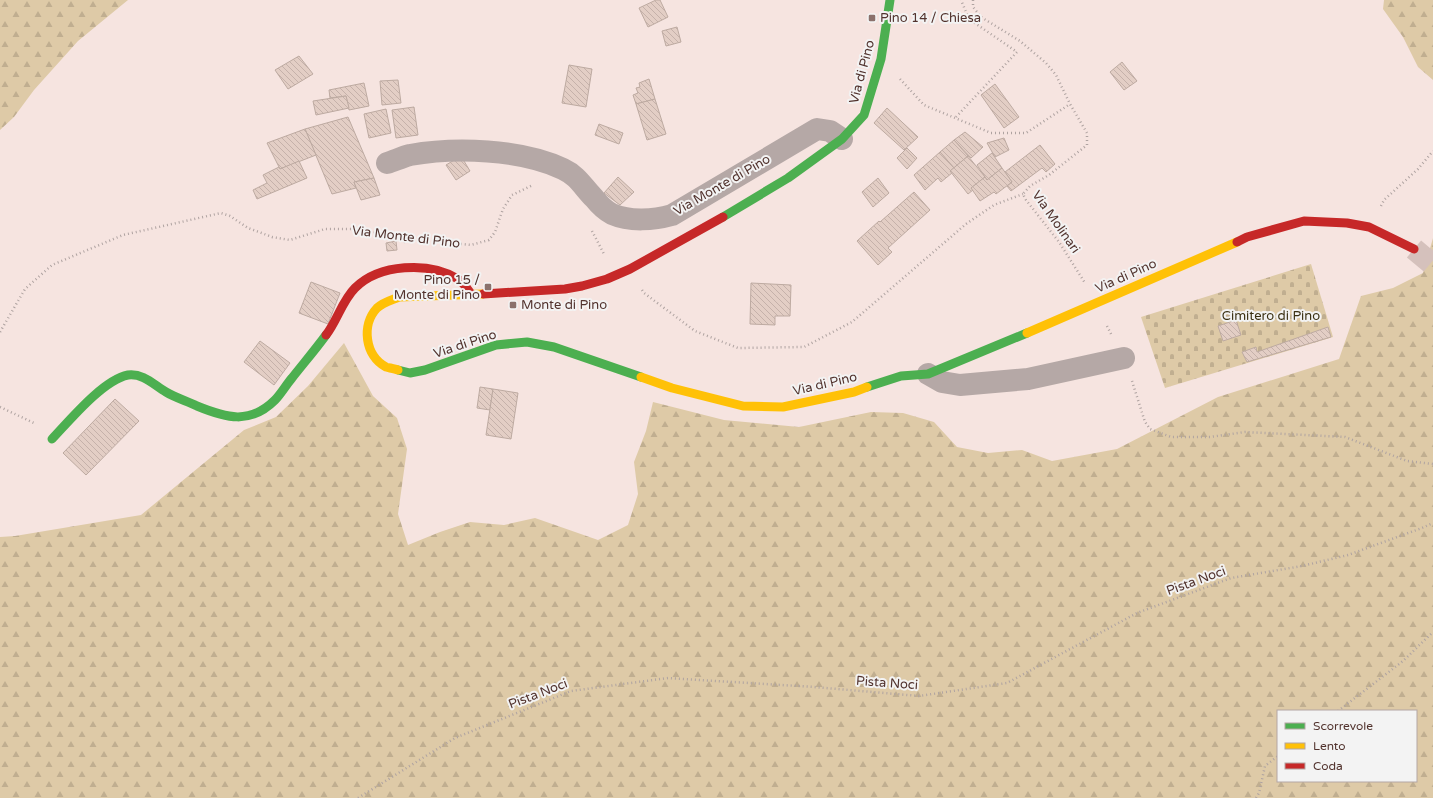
<svg xmlns="http://www.w3.org/2000/svg" width="1433" height="798" viewBox="0 0 1433 798" font-family="'Varela Round',sans-serif">
  <style>
    .forest { fill: url(#forest-firs); fill-rule: evenodd }
    .cemetery { fill: url(#cemetery-stones) }
    .building { fill: url(#building-back-hatch); stroke: #bdaaa1 }
    .lines { fill: none; stroke-linecap: round; stroke-linejoin: round }
    .secondary-tunnel { stroke: #d5c1bc; stroke-width: 22; stroke-dasharray: 22 11; stroke-linecap: butt }
    .path { stroke: #afa3a1; stroke-width: 2.5; stroke-dasharray: 1 3; stroke-linecap: butt }
    .street { stroke: #b5a8a6; stroke-width: 22 }
    .fast { stroke: #4caf50; stroke-width: 9 }
    .slow { stroke: #ffc107; stroke-width: 9 }
    .jam { stroke: #c62828; stroke-width: 9 }
    .poi-dot { fill: #8b716c; stroke: #f3f3f3; stroke-width: 1.5 }
    .labels { text-anchor: middle; dominant-baseline: central; stroke-width: 4; stroke-linejoin: round; paint-order: stroke }
    .poi-label { font-size: 13px; fill: #52332e; stroke: #f3f3f3; text-anchor: start }
    .street-label { font-size: 13px; fill: #52332e; stroke: #f3f3f3 }
    .park-label { font-size: 13px; fill: #3a3012; stroke: #f3f3f3 }
  </style>
  <defs>
    <pattern id="forest-firs" width="22" height="20" patternUnits="userSpaceOnUse"><rect width="22" height="20" fill="#decaa7"/><path d="M5 1l3.5 6h-7zM16 11l3.5 6h-7z" fill="#c0ae90"/></pattern>
    <pattern id="cemetery-stones" width="16" height="16" patternUnits="userSpaceOnUse"><rect width="16" height="16" fill="#decaa7"/><path d="M2 7V4a2 2 0 0 1 4 0v3zM10 15v-3a2 2 0 0 1 4 0v3z" fill="#c0ae90"/></pattern>
    <pattern id="building-back-hatch" width="6" height="6" patternUnits="userSpaceOnUse"><rect width="6" height="6" fill="#e3cec5"/><path d="M-1 5l2 2M0 0l6 6M5-1l2 2" fill="none" stroke="#c5b1aa"/></pattern>
  </defs>
  <rect width="100%" height="100%" fill="#f6e4e0"/>
  <g class="forest">
    <polygon points="0,0 128,0 78,41 34,90 14,117 0,130"/>
    <polygon points="1384,0 1433,0 1433,80 1418,67 1403,37 1383,9"/>
    <path d="M1433 238V798H0V537L15 536 141 515 244 430 276 417 308 386 344 343 373 396 397 418 407 449 398 514 408 545 440 532 470 522 504 525 535 518 598 540 628 525 638 494 634 462 646 431 653 402 724 420 799 427 871 412 903 413 934 422 957 447 988 453 1022 450 1052 461 1117 449 1218 397 1339 359 1361 296 1393 288 1423 273ZM1278 711H1416V781H1278Z"/>
  </g>
  <polygon class="cemetery" points="1311,264 1333,337 1165,388 1141,317"/>
  <g class="building">
    <polygon points="656,0 660,0 668,17 648,27 639,8"/>
    <polygon points="677,27 681,42 666,46 662,31"/>
    <polygon points="299,56 313,74 288,89 275,70"/>
    <polygon points="1122,62 1137,81 1124,90 1110,72"/>
    <polygon points="569,65 592,69 586,107 562,103"/>
    <polygon points="649,79 655,99 636,104 633,95 638,93 636,88 640,87 639,83"/>
    <polygon points="398,80 401,103 382,105 380,81"/>
    <polygon points="364,83 369,106 349,110 346,96 330,98 329,90"/>
    <polygon points="995,84 1019,117 1004,128 981,95"/>
    <polygon points="346,96 349,108 316,115 313,101"/>
    <polygon points="655,99 666,134 647,140 636,104"/>
    <polygon points="414,107 418,135 396,138 392,110"/>
    <polygon points="887,108 918,137 904,150 874,123"/>
    <polygon points="386,109 391,133 369,138 364,114"/>
    <polygon points="348,117 374,178 354,182 356,188 332,194 305,129"/>
    <polygon points="599,124 623,133 619,144 595,135"/>
    <polygon points="305,129 316,155 280,169 267,143"/>
    <polygon points="965,132 983,147 971,158 954,140"/>
    <polygon points="1004,138 1009,150 995,157 987,143"/>
    <polygon points="954,140 968,156 954,168 940,152"/>
    <polygon points="1040,145 1055,164 1046,172 1042,168 1011,191 1007,186 1012,182 1005,172"/>
    <polygon points="907,148 917,158 907,169 897,158"/>
    <polygon points="940,152 954,168 950,171 952,173 941,182 938,178 925,190 914,175"/>
    <polygon points="992,153 1002,168 987,180 977,165"/>
    <polygon points="461,156 470,171 456,180 446,165"/>
    <polygon points="968,156 985,177 971,188 973,190 968,194 950,171"/>
    <polygon points="299,161 307,178 257,199 253,190 267,183 263,175 279,167 280,169"/>
    <polygon points="1002,168 1012,182 996,194 994,192 980,201 971,188 985,177 987,180"/>
    <polygon points="618,177 634,192 620,205 604,193"/>
    <polygon points="374,178 380,195 361,200 354,182"/>
    <polygon points="878,178 889,193 873,207 862,192"/>
    <polygon points="914,192 930,210 888,248 892,252 878,265 857,241 879,221 880,222"/>
    <polygon points="396,241 397,250 387,251 386,243"/>
    <polygon points="311,282 340,293 328,324 299,313"/>
    <polygon points="751,283 791,285 790,316 775,316 775,325 750,324"/>
    <polygon points="1236,320 1241,335 1223,341 1218,326"/>
    <polygon points="1328,327 1331,337 1247,362 1242,352 1256,347 1257,352"/>
    <polygon points="260,341 290,363 274,385 244,362"/>
    <polygon points="480,387 493,389 490,410 477,408"/>
    <polygon points="493,389 518,393 511,439 486,435"/>
    <polygon points="115,399 139,421 86,475 63,453"/>
  </g>
  <g class="lines">
    <polyline class="secondary-tunnel" points="1414,249 1433,265"/>
    <g class="path">
      <polyline points="973,0 973,7 981,17 1020,41 1046,63 1056,75 1070,104 1087,133 1087,145 1049,175 1030,186 1023,194 1026,200 1059,242 1085,283"/>
      <polyline points="900,79 924,105 991,133 1026,133 1070,104"/>
      <polyline points="956,117 1017,52 969,19 961,0"/>
      <polyline points="1381,206 1384,200 1418,169 1433,151"/>
      <polyline points="592,231 604,254"/>
      <polyline points="397,238 407,243"/>
      <polyline points="642,290 644,293 695,331 738,348 804,347 852,322 966,224 994,205 1023,194"/>
      <polyline points="1107,326 1112,336"/>
      <polyline points="0,332 25,289 52,265 123,235 221,213 230,216 248,228 259,232 272,237 290,240 325,229 358,229 405,238 471,245 489,240 495,232 503,209 512,195 533,185"/>
      <polyline points="1132,381 1145,422 1150,429 1171,437 1210,437 1245,432 1345,437 1407,461 1433,464"/>
      <polyline points="0,407 34,423"/>
      <polyline points="1338,711 1403,661 1433,632"/>
      <polyline points="358,798 455,738 571,691 668,678 814,687 919,696 1007,683 1137,613 1231,578 1302,566 1348,555 1422,528 1433,523"/>
      <polyline points="1256,798 1259,793 1265,766 1278,756"/>
    </g>
    <g class="street">
      <path d="M387 163C394 161 402 157 410 155 455 147 521 149 563 169 578 176 583 187 594 198 598 203 606 211 612 214 630 222 654 220 672 215L817 129 830 131 842 139"/>
      <polyline points="928,374 942,382 960,385 1028,379 1124,358"/>
    </g>
    <g class="fast">
      <polyline points="723,217 788,178 842,139 864,115 881,59 890,0"/>
      <polyline points="398,370 410,373 425,370 496,345 527,342 554,347 641,377"/>
      <polyline points="867,387 901,376 928,374 1027,333"/>
      <path d="M52 439C70 420 103 380 128 375 143 373 154 385 166 392 176 398 187 401 197 406 226 418 250 425 275 400 281 394 286 385 292 378 303 364 315 350 326 335"/>
    </g>
    <g class="slow">
      <polyline points="1027,333 1237,242"/>
      <path d="M398 370C395 369 390 368 386 367 365 356 361 325 377 308 383 302 392 300 399 297L483 294"/>
      <polyline points="641,377 672,388 743,406 783,407 854,392 867,387"/>
    </g>
    <g class="jam">
      <polyline points="1237,242 1247,237 1304,221 1347,223 1369,227 1414,249"/>
      <polyline points="483,294 565,289 582,286 607,279 630,269 723,217"/>
      <path d="M326 335C337 321 342 301 355 288 379 264 429 261 458 279 464 283 468 290 472 295"/>
    </g>
  </g>
  <g class="poi-dot">
    <rect x="868" y="14" width="8" height="8" rx="2"/>
    <rect x="484" y="283" width="8" height="8" rx="2"/>
    <rect x="509" y="301" width="8" height="8" rx="2"/>
  </g>
  <g class="labels">
    <g class="poi-label">
      <text x="880" y="18">Pino 14 / Chiesa</text>
      <text x="480" y="280" text-anchor="end">Pino 15 /<tspan x="480" dy="15">Monte di Pino</tspan></text>
      <text x="521" y="305">Monte di Pino</text>
    </g>
    <g class="street-label">
      <text transform="translate(862 72) rotate(-75)">Via di Pino</text>
      <text transform="translate(722 185) rotate(-30)">Via Monte di Pino</text>
      <text transform="translate(1056 222) rotate(55)">Via Molinari</text>
      <text transform="translate(406 237) rotate(7)">Via Monte di Pino</text>
      <text transform="translate(1126 276) rotate(-24)">Via di Pino</text>
      <text transform="translate(465 344) rotate(-18)">Via di Pino</text>
      <text transform="translate(825 384) rotate(-13)">Via di Pino</text>
      <text transform="translate(1196 581) rotate(-20)">Pista Noci</text>
      <text transform="translate(887 683) rotate(4)">Pista Noci</text>
      <text transform="translate(538 694) rotate(-21)">Pista Noci</text>
    </g>
    <g class="park-label">
      <text x="1271" y="316">Cimitero di Pino</text>
    </g>
  </g>
  <rect x="1277" y="710" width="140" height="72" fill="#f3f3f3" stroke="#b3a6a4"/>
  <rect x="1285" y="723" width="20" height="6" fill="#4caf50" stroke="#b3a6a4"/>
  <text x="1313" y="730" font-size="12" fill="#52332e">Scorrevole</text>
  <rect x="1285" y="743" width="20" height="6" fill="#ffc107" stroke="#b3a6a4"/>
  <text x="1313" y="750" font-size="12" fill="#52332e">Lento</text>
  <rect x="1285" y="763" width="20" height="6" fill="#c62828" stroke="#b3a6a4"/>
  <text x="1313" y="770" font-size="12" fill="#52332e">Coda</text>
</svg>
